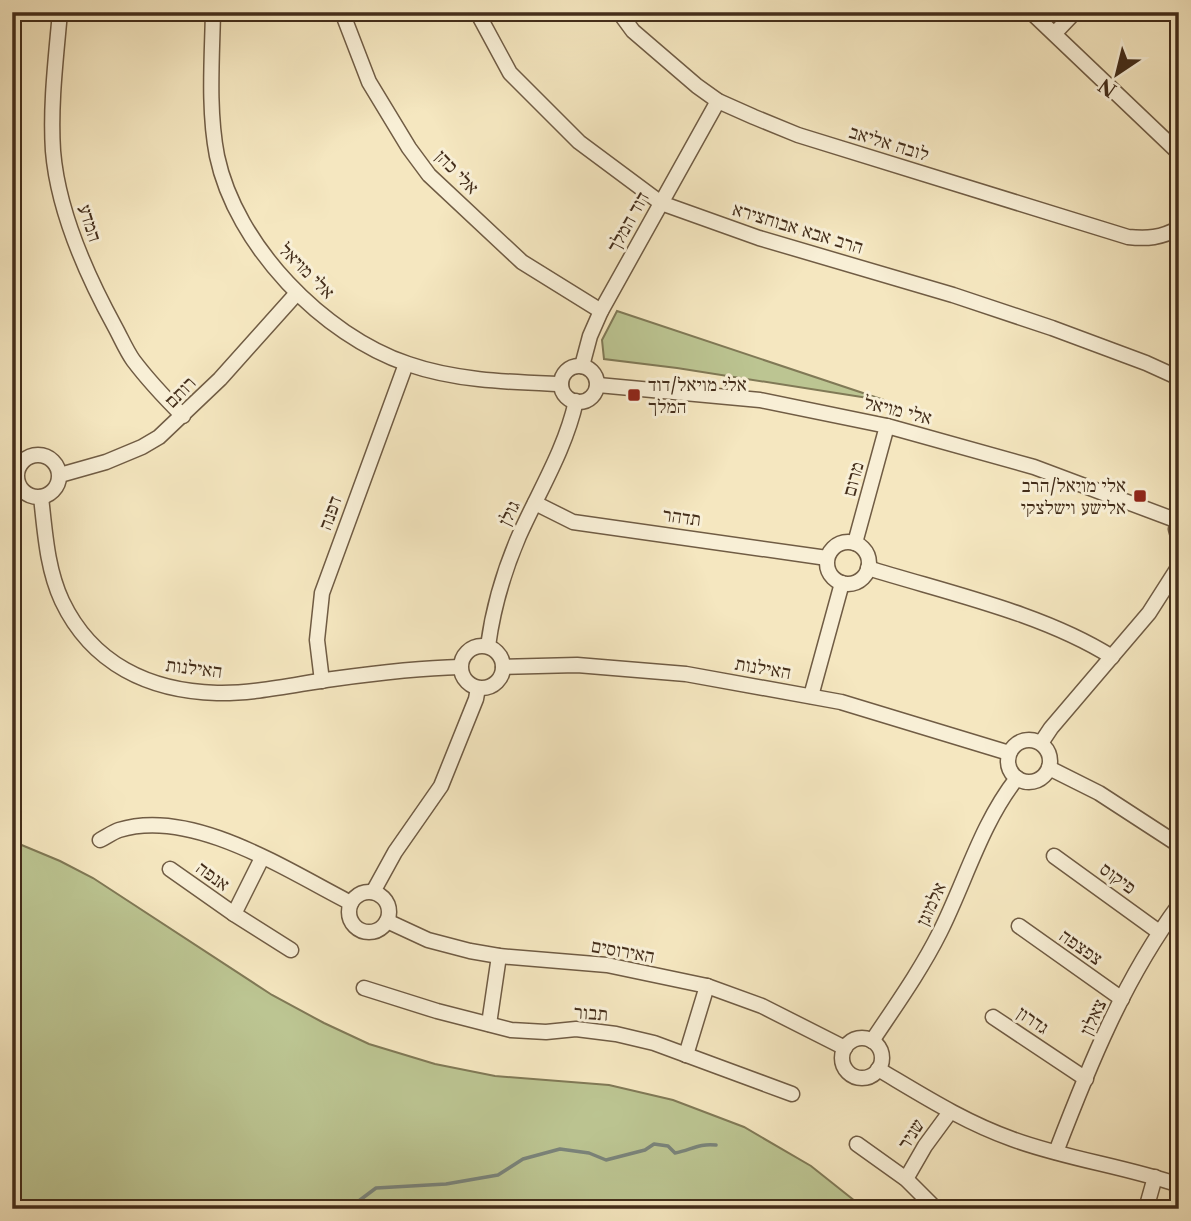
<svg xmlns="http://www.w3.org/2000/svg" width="1191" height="1221" viewBox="0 0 1191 1221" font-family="'Libre Caslon Text','Frank Ruhl Libre',serif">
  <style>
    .green { fill: #bcc592; stroke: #807956; stroke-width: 2 }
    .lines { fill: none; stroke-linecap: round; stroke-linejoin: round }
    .stream { stroke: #7a847b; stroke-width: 3.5 }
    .minor-casing { stroke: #705c44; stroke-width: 17 }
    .minor { stroke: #f8efd6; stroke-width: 14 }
    .poi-dot { fill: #8f2418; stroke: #f8efd6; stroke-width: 2.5 }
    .labels { text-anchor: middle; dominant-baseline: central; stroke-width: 6; stroke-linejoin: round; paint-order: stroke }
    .street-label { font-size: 19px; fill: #432d1a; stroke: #f8efd6 }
    .poi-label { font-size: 19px; fill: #432d1a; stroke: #f8efd6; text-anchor: start }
  </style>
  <rect width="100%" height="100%" fill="#f5e7c0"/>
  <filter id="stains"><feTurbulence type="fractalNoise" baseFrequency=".00286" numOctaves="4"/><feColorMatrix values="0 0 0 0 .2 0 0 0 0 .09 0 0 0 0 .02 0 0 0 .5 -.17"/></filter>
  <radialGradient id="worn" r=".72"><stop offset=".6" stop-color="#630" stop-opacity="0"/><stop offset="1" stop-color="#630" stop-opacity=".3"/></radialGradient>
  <g class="green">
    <polygon points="617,311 887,401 677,368 604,359 602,340"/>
    <polygon points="12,841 60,861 93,878 272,995 324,1023 369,1044 435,1064 495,1076 609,1085 673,1100 744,1127 811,1166 865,1209 12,1209"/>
  </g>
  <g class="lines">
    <path class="stream" d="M348 1209 376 1188 446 1184 498 1175 523 1159 560 1149 589 1153 606 1160 645 1150 654 1144 668 1146 675 1153C691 1150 699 1143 716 1145"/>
    <g class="minor-casing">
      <g id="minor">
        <path d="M60 12C56 58 50 105 53 151 58 212 86 274 115 327 121 338 126 350 133 360 148 380 165 398 183 416"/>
        <path d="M213 12C212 59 208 110 217 156 236 246 323 335 408 364 457 381 510 382 561 384"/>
        <polyline points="342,12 369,82 409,148 429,175 522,262 601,311"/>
        <polyline points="477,12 510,73 579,142 661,203 759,238 953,295 1052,328 1146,363 1179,378"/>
        <path d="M619 12 633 31 697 86 718 101 754 117 798 135 1128 237C1147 239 1161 238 1179 228"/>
        <polyline points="1031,12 1179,153"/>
        <polyline points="1055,33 1075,12"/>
        <polyline points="582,366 590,336 601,311 718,101"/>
        <circle cx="579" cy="384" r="18"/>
        <polyline points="598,385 760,400 887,426 1034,467 1178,521"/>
        <circle cx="38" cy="476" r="21"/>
        <polyline points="60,475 106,462 142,447 159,437 220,379 297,293"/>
        <path d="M41 497C45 532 47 569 62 601 92 664 149 691 217 693 254 694 297 684 333 679 376 673 417 668 460 667"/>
        <polyline points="535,503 573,522 827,558"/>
        <polyline points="1179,520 1176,529 1179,540"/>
        <circle cx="848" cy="563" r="21"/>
        <polyline points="855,543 887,426"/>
        <path d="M868 568C948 593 1042 613 1112 657"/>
        <circle cx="482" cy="667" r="21"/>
        <path d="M488 646C493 608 504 571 519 536 539 491 565 450 576 401"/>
        <polyline points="503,667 577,665 686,674 841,702 1009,753"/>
        <polyline points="322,681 317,640 322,593 406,364"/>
        <polyline points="811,696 842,583"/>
        <circle cx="1029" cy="761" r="21"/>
        <polyline points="1041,743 1051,728 1149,613 1179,566"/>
        <polyline points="1049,768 1099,793 1179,845"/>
        <path d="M100 840C106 837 113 832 119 830 192 807 288 871 351 903"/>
        <polyline points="1054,856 1159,932"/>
        <polyline points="170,869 234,914 291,950"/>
        <polyline points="373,892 395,852 441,786 476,699 478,688"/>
        <circle cx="369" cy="912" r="20"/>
        <polyline points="234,914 262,858"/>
        <polyline points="387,921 428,940 470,951 499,956 607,965 707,986 762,1006 845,1048"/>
        <polyline points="1019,926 1122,999"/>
        <polyline points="364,988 437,1011 511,1030 546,1032 576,1029 616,1034 654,1043 792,1094"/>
        <polyline points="993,1017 1086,1079"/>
        <polyline points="489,1024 499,956"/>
        <circle cx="862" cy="1058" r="20"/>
        <path d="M872 1041C896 1005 921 970 940 932 966 880 981 824 1017 778"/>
        <polyline points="686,1055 707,986"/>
        <path d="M878 1069C922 1095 964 1122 1012 1139 1066 1159 1124 1166 1179 1185"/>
        <polyline points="857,1144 906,1179 936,1209"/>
        <path d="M1056 1152C1089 1066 1124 979 1179 905"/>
        <polyline points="906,1179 925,1146 950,1112"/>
        <polyline points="1146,1209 1155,1177"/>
      </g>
    </g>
    <use href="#minor" class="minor"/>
  </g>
  <g class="poi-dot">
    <rect x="627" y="388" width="14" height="14" rx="3.5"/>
    <rect x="1133" y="489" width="14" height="14" rx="3.5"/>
  </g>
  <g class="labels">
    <g class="street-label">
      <text transform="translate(889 143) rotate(17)">לובה אליאב</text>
      <text transform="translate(457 172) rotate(46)">אלי כהן</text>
      <text transform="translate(628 222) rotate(-61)">דוד המלך</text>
      <text transform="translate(90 223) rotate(72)">המדע</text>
      <text transform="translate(798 228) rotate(17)">הרב אבא אבוחצירא</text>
      <text transform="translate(307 271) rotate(45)">אלי מויאל</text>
      <text transform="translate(180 392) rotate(-45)">רותם</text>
      <text transform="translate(898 410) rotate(14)">אלי מויאל</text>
      <text transform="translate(853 479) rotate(-75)">מרום</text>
      <text transform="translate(330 513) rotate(-70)">דפנה</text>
      <text transform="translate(509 513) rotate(-64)">גולן</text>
      <text transform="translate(682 517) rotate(8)">תדהר</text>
      <text transform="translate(194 668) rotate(7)">האילנות</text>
      <text transform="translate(763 668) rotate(10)">האילנות</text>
      <text transform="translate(213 876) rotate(36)">אנפה</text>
      <text transform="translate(1118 878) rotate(36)">פיקוס</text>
      <text transform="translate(931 904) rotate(-65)">אלמוגן</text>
      <text transform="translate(1081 947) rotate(35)">צפצפה</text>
      <text transform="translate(623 951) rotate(10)">האירוסים</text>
      <text transform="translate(591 1013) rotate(4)">תבור</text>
      <text transform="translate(1093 1017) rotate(-65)">צאלון</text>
      <text transform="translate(1033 1020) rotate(34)">גדרון</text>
      <text transform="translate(911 1134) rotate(-57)">שניר</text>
    </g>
    <g class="poi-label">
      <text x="648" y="384">אלי מויאל/דוד<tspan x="648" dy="22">המלך</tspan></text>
      <text x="1126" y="485" text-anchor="end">אלי מויאל/הרב<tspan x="1126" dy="22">אלישע וישלצקי</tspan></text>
    </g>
  </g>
  <rect width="1191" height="1221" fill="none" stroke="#f5e7c0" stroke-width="42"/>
  <rect x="14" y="14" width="1163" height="1193" fill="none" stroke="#432d1a" stroke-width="3.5"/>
  <rect x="21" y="21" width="1149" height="1179" fill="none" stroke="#432d1a" stroke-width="2"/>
  <g transform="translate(1117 74) rotate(215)" stroke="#f8efd6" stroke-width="5" paint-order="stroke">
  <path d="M0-5L12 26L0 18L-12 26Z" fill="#432d1a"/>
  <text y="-10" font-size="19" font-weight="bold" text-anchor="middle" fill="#432d1a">N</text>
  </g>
  <rect width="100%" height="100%" filter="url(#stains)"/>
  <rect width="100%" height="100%" fill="url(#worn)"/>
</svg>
